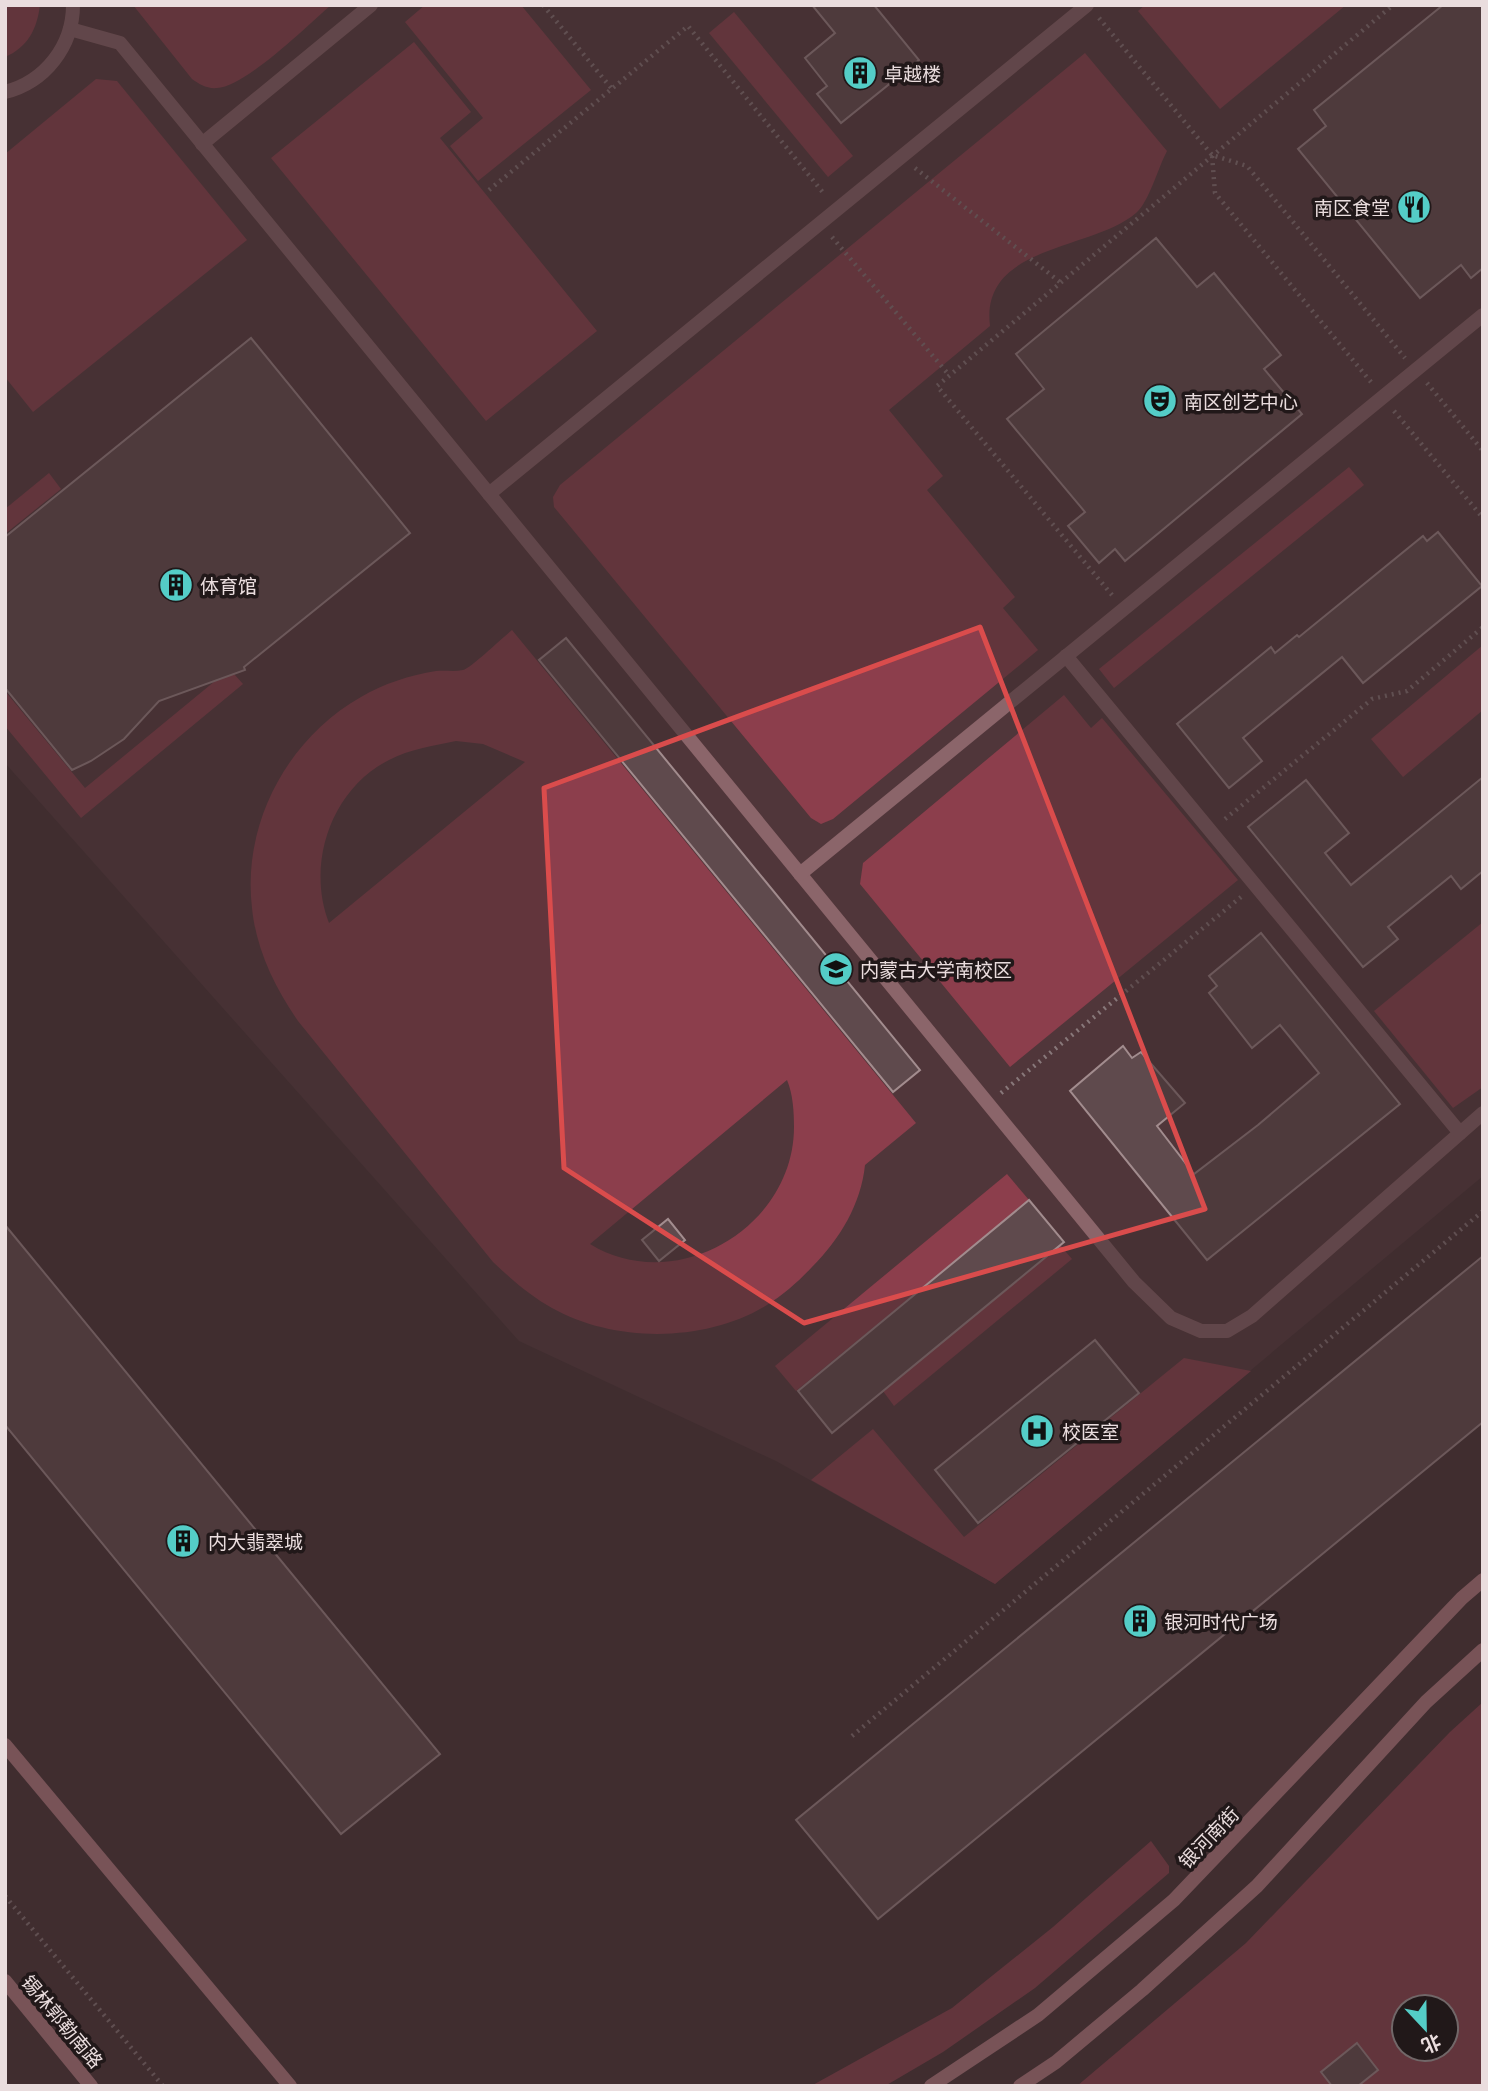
<svg xmlns="http://www.w3.org/2000/svg" width="1488" height="2091" viewBox="0 0 1488 2091" font-family="'Playfair Display','Noto Sans SC',serif">
  <style>
    .built { fill: #50363a }
    .green { fill: #8c3e4c; fill-rule: evenodd }
    .building { fill: #5f4a4d; stroke: #a28c8e; stroke-width: 2 }
    .lines { fill: none; stroke-linecap: round; stroke-linejoin: round }
    .path { stroke: #88787a; stroke-width: 4.5; stroke-dasharray: 2 5; stroke-linecap: butt }
    .lane { stroke: #8b656a; stroke-width: 14 }
    .secondary { stroke: #bc8088; stroke-width: 14 }
    .marked { fill: none; stroke: #da4c4c; stroke-width: 5; stroke-linejoin: round }
    .labels { text-anchor: middle; dominant-baseline: central; stroke-width: 7; stroke-linejoin: round; paint-order: stroke }
    .poi-label { font-size: 19px; fill: #eaddde; stroke: #211819; text-anchor: start }
    .street-label { font-size: 19px; fill: #eaddde; stroke: #211819 }
  </style>
  <rect width="100%" height="100%" fill="#402d30"/>
  <polygon class="built" points="5,5 1483,5 1483,1176 995,1584 776,1461 519,1341 5,763"/>
  <g class="green">
    <path d="M5 5H40C37 29 28 47 5 57Z"/>
    <path d="M133 5H331C308 25 244 88 217 88 207 89 199 84 192 79Z"/>
    <polygon points="425,5 521,5 591,90 478,181 450,146 483,118 405,22"/>
    <polygon points="1145,5 1346,5 1220,109 1138,11"/>
    <polygon points="734,12 853,156 828,177 709,33"/>
    <polygon points="414,42 471,112 440,138 597,331 486,421 271,158"/>
    <path d="M1085 53 1167 151C1158 168 1149 202 1136 213 1092 251 980 244 990 326L889 410 943 476 927 490 1015 597 1003 608 1038 650 833 819 821 824 811 818 554 507 553 497 560 485Z"/>
    <polygon points="96,79 117,81 247,240 33,412 5,377 5,154"/>
    <polygon points="1349,467 1364,485 1114,688 1099,669"/>
    <polygon points="49,473 61,489 5,534 5,509"/>
    <path d="M512 630 916 1123 865 1165C861 1204 840 1239 812 1267 799 1281 783 1295 767 1305 706 1343 614 1343 552 1308 530 1296 511 1279 493 1262L298 1021C275 988 256 949 252 908 242 824 287 739 361 697 383 684 410 675 436 671 445 670 454 672 463 670 471 668 503 637 512 630ZM456 741 483 744 525 762 329 923C306 864 331 789 389 760 410 749 433 746 456 741ZM787 1080C793 1094 794 1112 794 1127 794 1227 676 1297 590 1244Z"/>
    <polygon points="1483,645 1483,710 1403,777 1371,739"/>
    <polygon points="234,674 243,684 81,818 5,726 5,691 85,788 215,681"/>
    <polygon points="1064,695 1091,728 1102,718 1238,880 1010,1067 860,884 863,863"/>
    <polygon points="1483,922 1483,1087 1453,1108 1374,1011"/>
    <polygon points="1007,1174 1029,1200 796,1391 775,1366"/>
    <polygon points="1060,1245 1072,1259 894,1406 883,1391"/>
    <polygon points="1184,1358 1251,1371 995,1584 811,1480 873,1429 964,1537"/>
    <path d="M1483 1702V2086H1077L1246 1943 1450 1732ZM1404 2007H1446V2049H1404Z"/>
    <polygon points="1151,1841 1169,1866 1169,1873 1035,1988 943,2052 885,2086 811,2086 952,2008 1053,1927"/>
  </g>
  <g class="building">
    <polygon points="812,5 874,5 919,60 841,123 817,94 827,86 805,58 835,33"/>
    <polygon points="1443,5 1483,5 1483,268 1471,278 1461,265 1420,298 1298,149 1326,126 1314,110"/>
    <polygon points="1156,238 1197,287 1214,273 1281,355 1264,369 1302,414 1125,561 1115,549 1099,563 1068,526 1085,512 1007,419 1044,389 1016,354"/>
    <polygon points="251,338 410,533 244,667 245,670 159,701 124,739 91,761 72,770 5,688 5,537"/>
    <polygon points="1438,532 1482,586 1363,683 1342,657 1243,738 1262,761 1229,788 1177,724 1271,647 1275,653 1297,635 1299,637 1423,536 1427,541"/>
    <polygon points="566,638 920,1070 893,1092 539,660"/>
    <polygon points="1483,777 1483,871 1461,889 1451,876 1388,927 1398,939 1363,967 1248,827 1306,780 1349,833 1325,853 1351,885"/>
    <polygon points="1261,933 1400,1104 1207,1260 1070,1091 1123,1046 1132,1058 1141,1052 1185,1103 1157,1126 1194,1174 1258,1125 1319,1073 1280,1025 1252,1048 1209,993 1217,986 1209,976"/>
    <polygon points="1029,1200 1064,1242 832,1433 798,1391"/>
    <polygon points="668,1219 685,1240 659,1261 642,1240"/>
    <polygon points="5,1225 440,1754 341,1834 5,1425"/>
    <polygon points="1483,1256 1483,1422 878,1919 796,1820"/>
    <polygon points="1095,1340 1139,1393 978,1523 935,1470"/>
    <polygon points="1357,2043 1378,2070 1358,2086 1332,2086 1321,2072"/>
  </g>
  <g class="lines">
    <g class="path">
      <polyline points="543,5 612,89"/>
      <polyline points="1099,18 1212,155"/>
      <polyline points="915,168 1060,282"/>
      <polyline points="489,190 688,26 825,195"/>
      <polyline points="832,237 949,375"/>
      <polyline points="1371,382 1215,193 1212,155 1247,166 1405,358"/>
      <polyline points="1427,383 1483,451"/>
      <polyline points="1394,411 1483,518"/>
      <polyline points="1112,595 937,386 1393,5"/>
      <polyline points="1225,819 1372,699 1407,691 1483,627"/>
      <polyline points="1001,1093 1241,897"/>
      <polyline points="852,1736 1483,1211"/>
      <polyline points="5,1896 163,2086"/>
    </g>
    <g class="lane">
      <polyline points="70,29 120,43 1134,1282 1171,1318 1201,1331 1227,1331 1252,1316 1483,1113"/>
      <path d="M5 92C45 82 73 46 73 5"/>
      <polyline points="202,144 371,5"/>
      <polyline points="489,494 1087,5"/>
      <polyline points="1066,656 1460,1133"/>
      <polyline points="800,874 1483,315"/>
    </g>
    <g class="secondary">
      <polyline points="5,1745 290,2086"/>
      <polyline points="5,1981 91,2086"/>
      <polyline points="931,2086 1038,2015 1174,1900 1462,1598 1483,1580"/>
      <polyline points="1020,2086 1056,2062 1142,1990 1257,1886 1426,1702 1483,1650"/>
    </g>
  </g>
  <path d="M0 0H1488V2091H0ZM980 627 1205 1209 804 1323 564 1168 544 788Z" fill="#402d30" fill-opacity=".55" fill-rule="evenodd"/>
  <path class="marked" d="M980 627 1205 1209 804 1323 564 1168 544 788Z"/>
  <defs>
    <g id="building-disc" transform="scale(1.75)"><circle r="9.5" fill="#54cdc7" stroke="#211819"/><path d="M-4-6H4V6H1V3H-1V6H-4ZM-2.5-4.3h1.7v1.8h-1.7ZM.8-4.3h1.7v1.8H.8ZM-2.5-1h1.7V.8h-1.7ZM.8-1h1.7V.8H.8Z" fill="#111"/></g>
    <g id="restaurant-disc" transform="scale(1.75)"><circle r="9.5" fill="#54cdc7" stroke="#211819"/><path d="M-5-6h1v4h1v-4h1v4h1v-4h1v5L-1.5 .5V6h-2V.5L-5-1ZM5-6V6H3V1.5H1.5Q1.5-4 5-6Z" fill="#111"/></g>
    <g id="theatre-disc" transform="scale(1.75)"><circle r="9.5" fill="#54cdc7" stroke="#211819"/><path d="M-5-5.5Q0-4 5-5.5V0Q5 5 0 6Q-5 5-5 0ZM-3.3-2.5H-1v1.5H-3.3ZM1-2.5H3.3v1.5H1ZM-2.8 1Q0 5.5 2.8 1Z" fill="#111"/></g>
    <g id="university-disc" transform="scale(1.75)"><circle r="9.5" fill="#54cdc7" stroke="#211819"/><path d="M0-5L7-2L0 1L-7-2ZM-4 1L0 2.5L4 1V4Q0 6-4 4Z" fill="#111"/></g>
    <g id="hospital-disc" transform="scale(1.75)"><circle r="9.5" fill="#54cdc7" stroke="#211819"/><path d="M-5-5h3v3.5h4V-5h3V5h-3V1.5h-4V5h-3Z" fill="#111"/></g>
  </defs>
  <g fill-rule="evenodd">
    <use href="#building-disc" x="860" y="73"/>
    <use href="#restaurant-disc" x="1414" y="207"/>
    <use href="#theatre-disc" x="1160" y="401"/>
    <use href="#building-disc" x="176" y="585"/>
    <use href="#university-disc" x="836" y="969"/>
    <use href="#hospital-disc" x="1037" y="1431"/>
    <use href="#building-disc" x="183" y="1541"/>
    <use href="#building-disc" x="1140" y="1621"/>
  </g>
  <g class="labels">
    <g class="poi-label">
      <text x="884" y="73">卓越楼</text>
      <text x="1390" y="207" text-anchor="end">南区食堂</text>
      <text x="1184" y="401">南区创艺中心</text>
      <text x="200" y="585">体育馆</text>
      <text x="860" y="969">内蒙古大学南校区</text>
      <text x="1062" y="1431">校医室</text>
      <text x="208" y="1541">内大翡翠城</text>
      <text x="1164" y="1621">银河时代广场</text>
    </g>
    <g class="street-label">
      <text transform="translate(1208 1837) rotate(-46)">银河南街</text>
      <text transform="translate(63 2021) rotate(50)">锡林郭勒南路</text>
    </g>
  </g>
  <rect width="1488" height="2091" fill="none" stroke="#eaddde" stroke-width="14"/>
  <g transform="translate(1425 2028) rotate(158)"><circle r="33" fill="#211819" stroke="#716768" stroke-width="2"/>
  <path d="M0-5L12 26L0 18L-12 26Z" fill="#54cdc7"/>
  <text y="-10" font-size="19" font-weight="bold" text-anchor="middle" fill="#eaddde">北</text>
  </g>
</svg>
